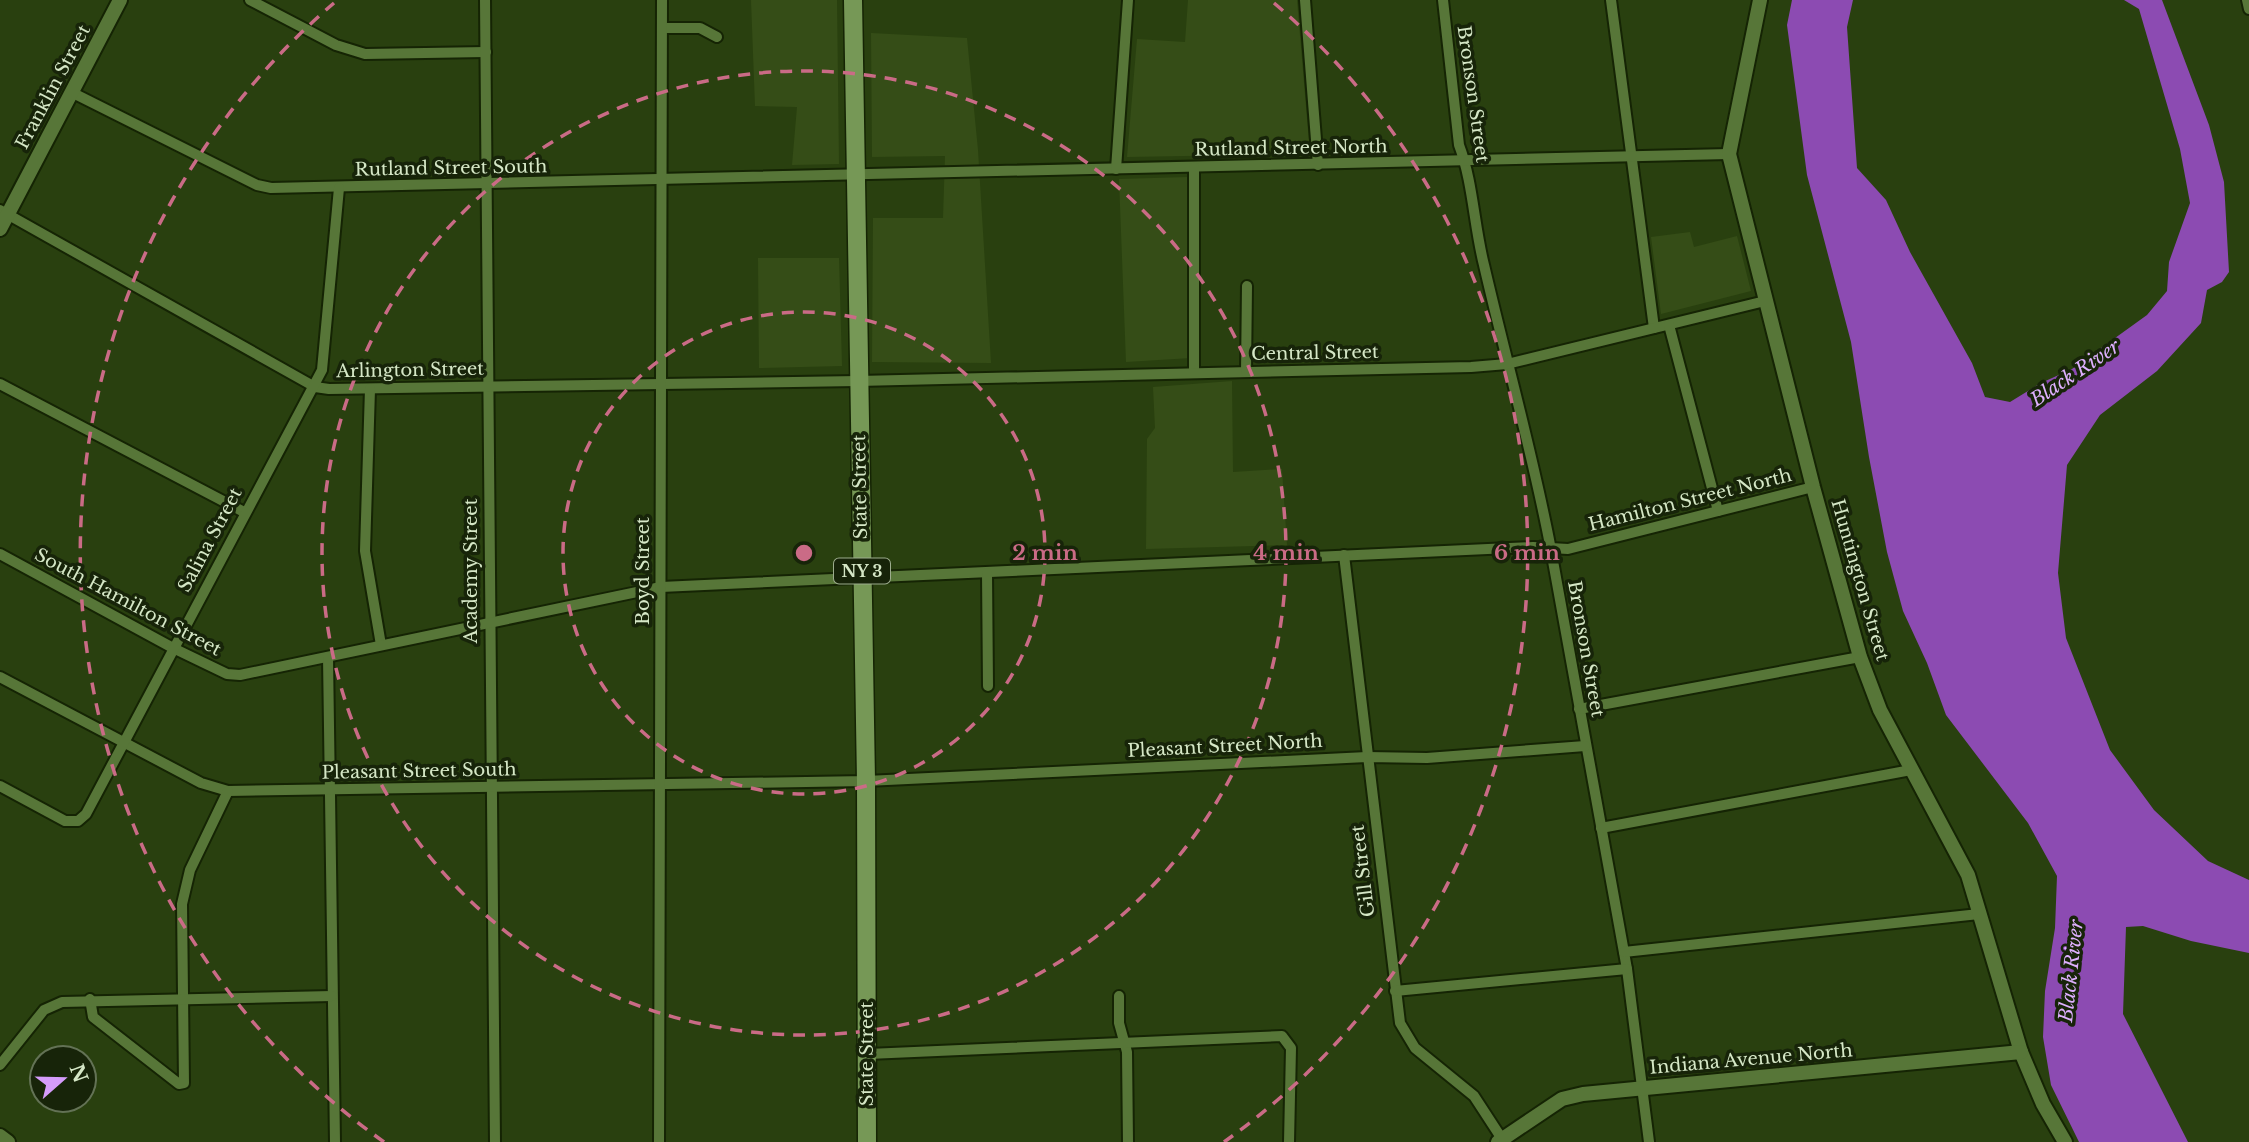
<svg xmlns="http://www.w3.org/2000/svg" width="2249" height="1142" viewBox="0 0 2249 1142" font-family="'Libre Baskerville',serif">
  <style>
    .built { fill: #354d17 }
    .water { fill: #8c4bb2 }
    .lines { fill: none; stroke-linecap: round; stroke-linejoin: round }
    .minor-casing { stroke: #152404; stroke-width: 14 }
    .tertiary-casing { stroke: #152404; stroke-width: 18 }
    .trunk-casing { stroke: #152404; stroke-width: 21 }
    .minor { stroke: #577638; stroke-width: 10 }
    .tertiary { stroke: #577638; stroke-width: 14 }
    .trunk { stroke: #769856; stroke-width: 18 }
    .ring { fill: none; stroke: #ca6b86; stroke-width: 3.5; stroke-dasharray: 12 9 }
    .labels { text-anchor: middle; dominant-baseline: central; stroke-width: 7; stroke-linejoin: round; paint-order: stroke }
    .shield { fill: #172409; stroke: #9cac8d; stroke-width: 2 }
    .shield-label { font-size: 16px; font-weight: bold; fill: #d5e7c6 }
    .street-label { font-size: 18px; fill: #d5e7c6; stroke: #172409 }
    .water-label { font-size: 19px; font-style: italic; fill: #deb0fe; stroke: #172409 }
    .centre { fill: #ca6b86; stroke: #172409; stroke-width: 3.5 }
    .ring-label { font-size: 21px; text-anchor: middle; font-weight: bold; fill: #ca6b86; stroke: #172409; stroke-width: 7; stroke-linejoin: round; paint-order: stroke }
  </style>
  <rect width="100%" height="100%" fill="#29400f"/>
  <g class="built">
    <polygon points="751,0 837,0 839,164 792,165 797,107 755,106"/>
    <polygon points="1188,0 1297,0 1310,154 1127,157 1137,39 1185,42"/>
    <polygon points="871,33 967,38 978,150 991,363 872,362 873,218 943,218 945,156 872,157"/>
    <polygon points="1188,177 1191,358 1126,362 1119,179"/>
    <polygon points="1690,232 1694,247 1737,236 1751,291 1661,314 1651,237"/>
    <polygon points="758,258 839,258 842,366 759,368"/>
    <polygon points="1232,381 1233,472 1282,469 1287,545 1146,549 1147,439 1155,428 1153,387"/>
  </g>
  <polygon class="water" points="1792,0 1853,0 1847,27 1857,168 1886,200 1910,252 1972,363 1985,397 2010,402 2041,383 2072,369 2147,315 2167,291 2169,262 2190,203 2180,149 2139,9 2124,0 2162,0 2209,125 2224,182 2229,272 2222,282 2207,290 2201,323 2157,371 2100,415 2067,465 2058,573 2066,638 2110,750 2154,810 2208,861 2249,880 2249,953 2191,941 2143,926 2126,927 2123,1014 2188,1142 2079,1142 2051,1085 2043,1037 2045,991 2055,928 2057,876 2028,823 1946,715 1927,663 1903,611 1887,552 1869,457 1851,342 1807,175 1787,25"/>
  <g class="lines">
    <g class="minor-casing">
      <g id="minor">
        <polyline points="250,0 336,45 365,54 486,52"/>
        <polyline points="485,0 495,1142"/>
        <polyline points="1305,0 1318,165"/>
        <path d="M1443 0 1459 145C1473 182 1474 226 1484 265 1506 360 1533 454 1551 550L1627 969 1649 1142"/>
        <polyline points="1611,0 1654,328"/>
        <polyline points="2247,0 2249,9"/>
        <polyline points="662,28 700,28 717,37"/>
        <polyline points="71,92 257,185 271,188 1729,154"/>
        <polyline points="1194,167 1194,373"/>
        <polyline points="1116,169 1128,0"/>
        <polyline points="0,210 315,387 329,389 858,381 1471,367 1507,364 1765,301"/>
        <polyline points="1669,325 1718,511"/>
        <polyline points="1246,372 1247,286"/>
        <polyline points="0,384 244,512"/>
        <polyline points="370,389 365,551 381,645"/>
        <polyline points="0,554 173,648 227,674 240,675 661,587 1533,547 1568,549 1813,487"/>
        <polyline points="1344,555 1400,1023 1415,1048 1474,1096 1504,1142"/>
        <polyline points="987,573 988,686"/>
        <polyline points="328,657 335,1142"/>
        <polyline points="0,677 201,783 228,791 866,781 1367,757 1427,758 1585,746"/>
        <polyline points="1579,709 1860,657"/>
        <polyline points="0,786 65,821 78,821 86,814 322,370 339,188"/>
        <polyline points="1601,828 1911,770"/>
        <polyline points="1624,952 1979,914"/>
        <polyline points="1395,991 1627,969"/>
        <polyline points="1119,996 1119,1023 1127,1052 1128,1142"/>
        <polyline points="90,999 93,1017 179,1084 184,1083 182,904 190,870 228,791"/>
        <polyline points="868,1054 1282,1036 1291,1048 1289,1142"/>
        <polyline points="0,1065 44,1010 62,1002 332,996"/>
        <polyline points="659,1142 662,0"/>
      </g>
    </g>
    <g class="tertiary-casing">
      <g id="tertiary">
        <polyline points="1760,0 1729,154 1813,487 1860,657 1880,710 1968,875 2021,1052 2043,1104 2065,1142"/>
        <polyline points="0,229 120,0"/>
        <polyline points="0,1136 8,1142"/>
        <polyline points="1498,1142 1562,1099 1583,1094 2021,1052"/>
      </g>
    </g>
    <g class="trunk-casing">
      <polyline id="trunk" points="853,0 866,781 867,1142"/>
    </g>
    <use href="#minor" class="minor"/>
    <use href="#tertiary" class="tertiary"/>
    <use href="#trunk" class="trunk"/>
  </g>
  <g class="ring">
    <circle cx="804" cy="553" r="241"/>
    <circle cx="804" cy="553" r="482"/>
    <path d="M384 1142A723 723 0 0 1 334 3M1274 3A723 723 0 0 1 1224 1142"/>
  </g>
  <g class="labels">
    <rect class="shield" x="834" y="558.5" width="56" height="25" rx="5"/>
    <g class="shield-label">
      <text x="862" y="571">NY 3</text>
    </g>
    <g class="street-label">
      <text transform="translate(53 87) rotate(-62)">Franklin Street</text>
      <text transform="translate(1473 94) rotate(82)">Bronson Street</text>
      <text transform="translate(1291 148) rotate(-1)">Rutland Street North</text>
      <text transform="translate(451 168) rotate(-1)">Rutland Street South</text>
      <text transform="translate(1315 353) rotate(-1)">Central Street</text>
      <text transform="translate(410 370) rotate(-1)">Arlington Street</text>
      <text transform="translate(860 487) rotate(-91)">State Street</text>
      <text transform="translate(1690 500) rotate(-14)">Hamilton Street North</text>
      <text transform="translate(210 540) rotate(-62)">Salina Street</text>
      <text transform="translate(471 571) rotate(-90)">Academy Street</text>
      <text transform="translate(643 571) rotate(-90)">Boyd Street</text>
      <text transform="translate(1860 580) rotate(74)">Huntington Street</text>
      <text transform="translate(128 602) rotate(28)">South Hamilton Street</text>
      <text transform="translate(1586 649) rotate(80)">Bronson Street</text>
      <text transform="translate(1225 746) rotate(-3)">Pleasant Street North</text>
      <text transform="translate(419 771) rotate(-1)">Pleasant Street South</text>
      <text transform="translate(1363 871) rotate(-97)">Gill Street</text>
      <text transform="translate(867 1054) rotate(-90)">State Street</text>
      <text transform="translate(1751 1059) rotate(-5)">Indiana Avenue North</text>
    </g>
    <g class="water-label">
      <text transform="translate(2075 373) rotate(-34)">Black River</text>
      <text transform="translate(2071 971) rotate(-84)">Black River</text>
    </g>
  </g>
  <circle cx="804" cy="553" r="10" class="centre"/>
  <g class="ring-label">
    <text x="1045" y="560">2 min</text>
    <text x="1286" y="560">4 min</text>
    <text x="1527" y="560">6 min</text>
  </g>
  <g transform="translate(63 1079) rotate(70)"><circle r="33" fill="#172409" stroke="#637255" stroke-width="2"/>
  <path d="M0-5L12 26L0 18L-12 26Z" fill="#d59cfb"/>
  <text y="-10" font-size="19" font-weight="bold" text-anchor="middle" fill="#d5e7c6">N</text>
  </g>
</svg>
